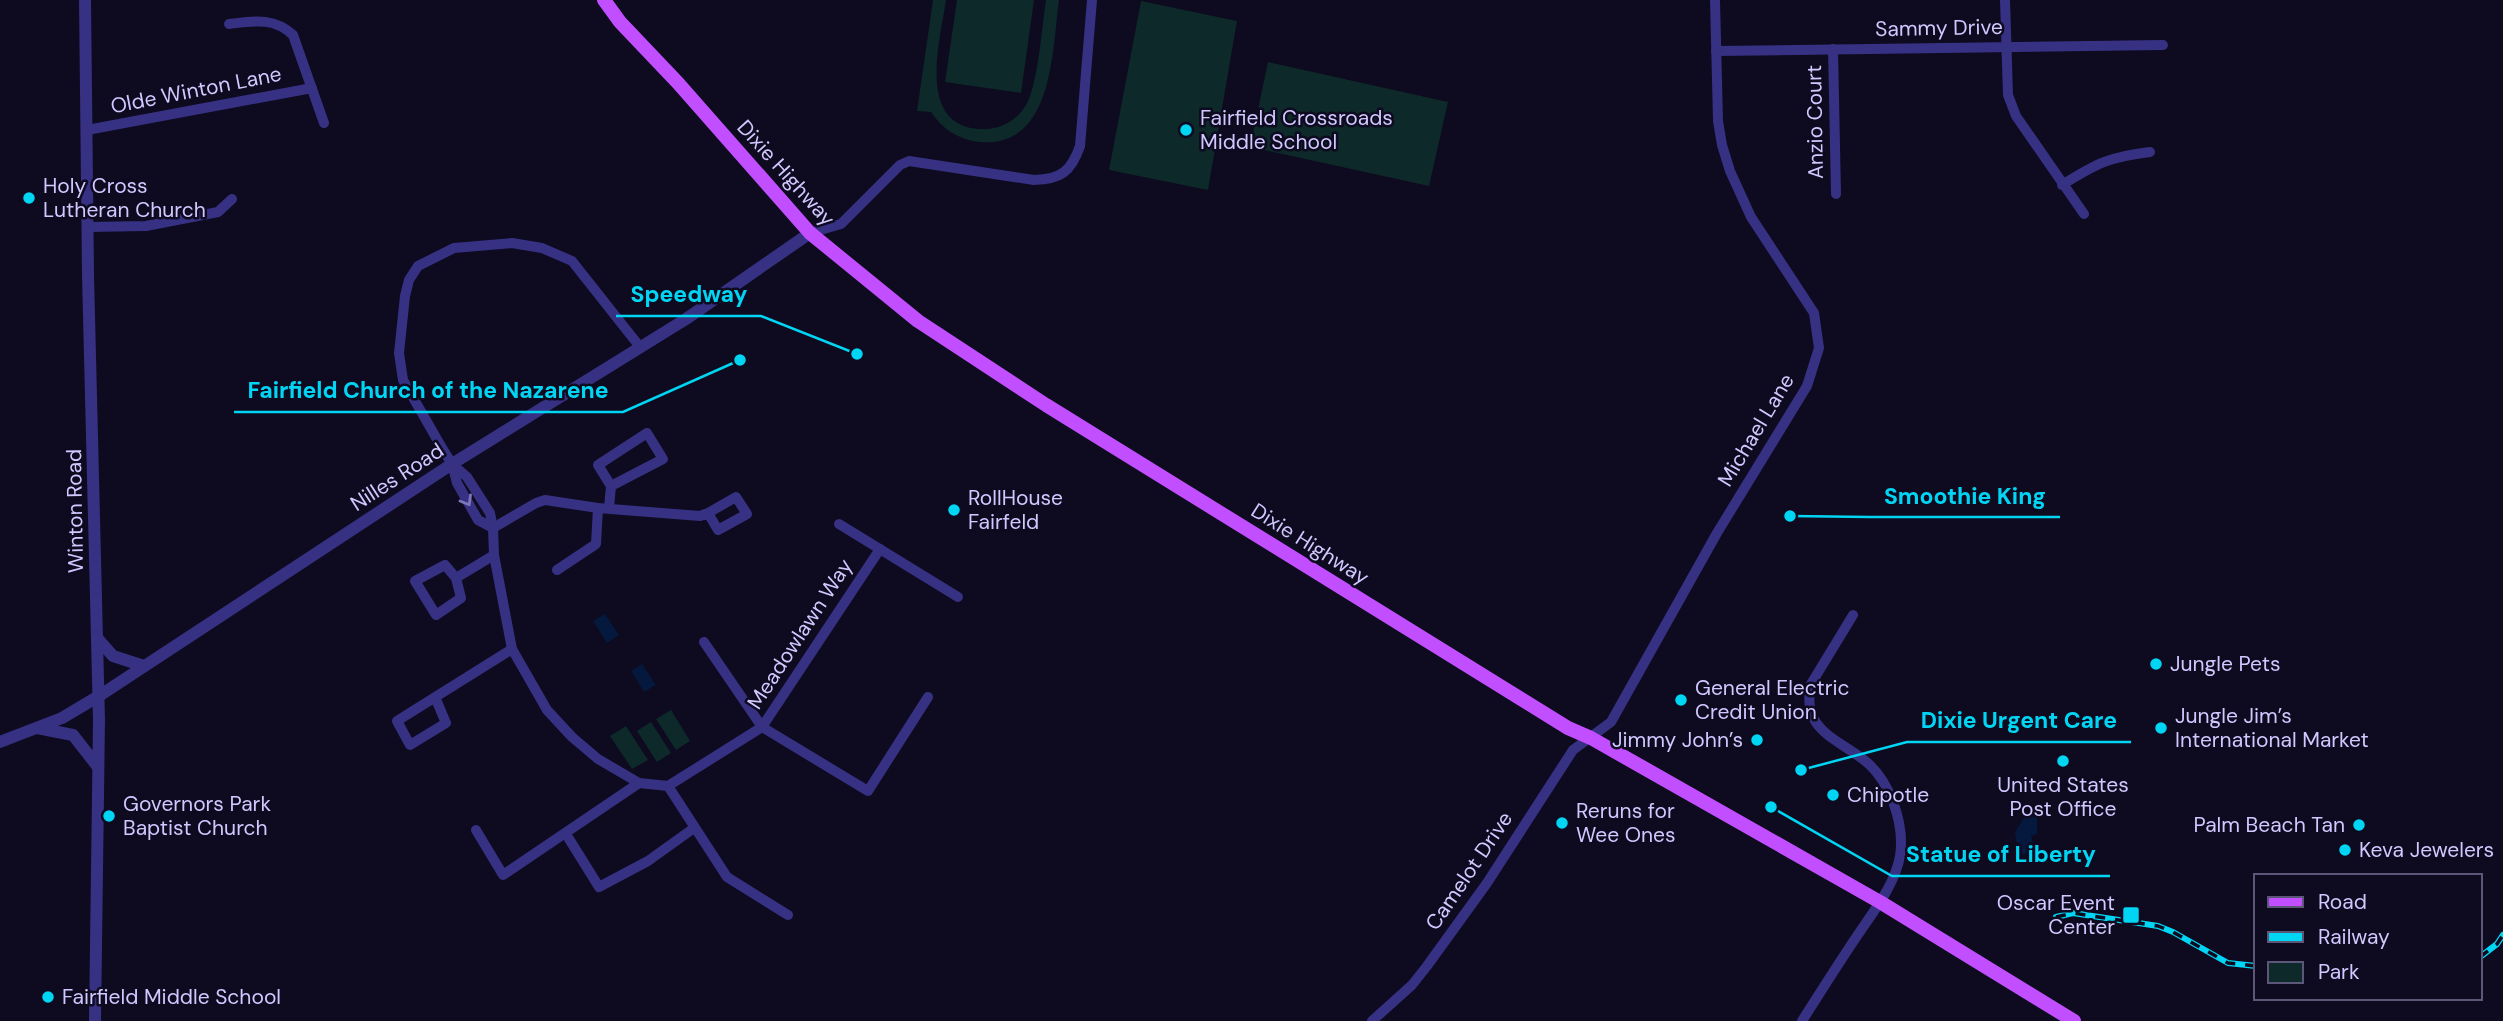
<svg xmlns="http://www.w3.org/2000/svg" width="2503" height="1021" viewBox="0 0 2503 1021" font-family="'DM Sans',sans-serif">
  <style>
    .green { fill: #0d2929 }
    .water { fill: #05183d }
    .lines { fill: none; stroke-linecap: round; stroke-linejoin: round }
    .minor { stroke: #363182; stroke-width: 10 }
    .tertiary { stroke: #363182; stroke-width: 12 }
    .primary { stroke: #c14fff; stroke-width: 14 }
    .rail-casing { stroke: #00d5f3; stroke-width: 6 }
    .rail { stroke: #0e0a1f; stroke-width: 3.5; stroke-dasharray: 10; stroke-linecap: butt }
    .oneway { stroke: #7b75ba }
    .poi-dot { fill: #00d5f3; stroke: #0e0a1f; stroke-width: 2.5 }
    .labels { text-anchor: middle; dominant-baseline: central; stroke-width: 5; stroke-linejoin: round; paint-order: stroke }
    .street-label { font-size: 21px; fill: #d0c8ff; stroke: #0e0a1f }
    .poi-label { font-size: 21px; fill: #d0c8ff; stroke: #0e0a1f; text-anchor: start }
    .leader { fill: none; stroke: #00d5f3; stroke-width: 2.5 }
    .callout-dot { fill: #00d5f3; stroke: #0e0a1f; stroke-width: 2.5 }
    .callout-label { font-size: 23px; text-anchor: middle; font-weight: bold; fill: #00d5f3; stroke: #0e0a1f; stroke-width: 5; stroke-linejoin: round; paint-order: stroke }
  </style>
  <rect width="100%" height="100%" fill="#0e0a1f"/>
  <g class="green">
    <path d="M933 0H946C940 42 914 132 987 129 1003 128 1018 119 1026 105 1038 85 1042 25 1046 0H1059C1052 50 1054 149 979 142 959 140 942 129 931 112L917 111Z"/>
    <polygon points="957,0 1034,0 1021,93 945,82"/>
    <polygon points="1141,1 1237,21 1208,190 1109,170"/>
    <polygon points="1268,62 1448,102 1429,186 1250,147"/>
    <polygon points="671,710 690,741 676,750 656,719"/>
    <polygon points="651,722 671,753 657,762 637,731"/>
    <polygon points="626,726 648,760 632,769 610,736"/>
  </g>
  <g class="water">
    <polygon points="605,614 619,635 607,643 593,621"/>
    <polygon points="642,664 656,685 644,692 631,671"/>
    <polygon points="2029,810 2037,815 2037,834 2031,836 2033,843 2024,855 2020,853 2020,845 2016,841 2015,832"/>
  </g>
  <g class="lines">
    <g class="minor">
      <polyline points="2005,0 2008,95 2016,116 2084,214"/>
      <path d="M229 24C254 21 274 17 293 35L324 123"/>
      <polyline points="1833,49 1836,194"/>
      <polyline points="1716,51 2163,45"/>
      <polyline points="87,130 312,88"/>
      <path d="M2062 185C2097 163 2109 157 2150 152"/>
      <polyline points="88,227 146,226 218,212 232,199"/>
      <path d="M810 233 841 224 900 165 909 161 1034 180C1061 179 1071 172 1080 146L1092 0"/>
      <polyline points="640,347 572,261 542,248 512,243 454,248 418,266 409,280 405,296 399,353 403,380 442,448 452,464 467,477 490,513 493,528 494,555 512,649 547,710 572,737 598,759 639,783 668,786 762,727 868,791 928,697"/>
      <polyline points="452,464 457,483 478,520 493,528"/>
      <polyline points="609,508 611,486 598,465 647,433 663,459 611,486"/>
      <polyline points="839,524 958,597"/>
      <polyline points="493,528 536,503 545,500 598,508 700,516 708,513 718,530 747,514 736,497 708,513"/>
      <polyline points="557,570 596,544 598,508"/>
      <polyline points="456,578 461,598 436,615 415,581 445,565 456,578 494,555"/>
      <polyline points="704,642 762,727 880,549"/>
      <polyline points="435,697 446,723 410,745 397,721 512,649"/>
      <polyline points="668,786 727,877 788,915"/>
      <polyline points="476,830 503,875 639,783"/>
      <polyline points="566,834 599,887 648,861 694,828"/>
      <polyline points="1372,1021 1412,985 1427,966 1487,883 1573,750 1611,722 1717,533 1807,386 1819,348 1814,313 1751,217 1730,171 1722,145 1718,121 1715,0"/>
      <path d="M1802 1021C1820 993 1838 964 1857 936 1873 912 1895 885 1900 856 1905 824 1890 780 1864 760 1835 737 1801 730 1811 684L1853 615"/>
    </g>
    <g class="tertiary">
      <polyline points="85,0 88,275 99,720 95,1021"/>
      <polyline points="97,638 113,656 144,666"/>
      <polyline points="37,728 73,735 98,767"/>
      <polyline points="0,742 62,718 99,696 452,464 686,319 810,233"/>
    </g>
    <polyline class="primary" points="604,0 620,22 678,83 810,233 918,321 1046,405 1568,728 1591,738 1880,902 2074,1021"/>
    <g class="rail-casing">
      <g id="rail">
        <polyline points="2056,917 2073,913 2158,926 2173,932 2228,963 2256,966"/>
        <polyline points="2480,957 2497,944 2503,935"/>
      </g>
    </g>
    <use href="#rail" class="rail"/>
  </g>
  <defs><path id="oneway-chevron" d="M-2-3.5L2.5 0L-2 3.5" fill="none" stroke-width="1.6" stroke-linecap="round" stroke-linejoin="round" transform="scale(1.75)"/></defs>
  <use class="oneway" href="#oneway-chevron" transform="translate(467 501) rotate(60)"/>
  <g class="poi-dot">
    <circle cx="1186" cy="130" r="7"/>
    <circle cx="29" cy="198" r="7"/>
    <circle cx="954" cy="510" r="7"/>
    <circle cx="2156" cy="664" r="7"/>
    <circle cx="1681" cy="700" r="7"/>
    <circle cx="2161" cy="728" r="7"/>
    <circle cx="1757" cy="740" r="7"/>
    <circle cx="2063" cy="761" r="7"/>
    <circle cx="1833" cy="795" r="7"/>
    <circle cx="109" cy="816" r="7"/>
    <circle cx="1562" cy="823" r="7"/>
    <circle cx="2359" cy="825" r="7"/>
    <circle cx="2345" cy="850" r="7"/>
    <rect x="2122" y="906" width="18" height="18" rx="3.5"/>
    <circle cx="48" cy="997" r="7"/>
  </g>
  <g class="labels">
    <g class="street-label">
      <text transform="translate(1939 28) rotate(-1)">Sammy Drive</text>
      <text transform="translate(196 90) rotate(-11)">Olde Winton Lane</text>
      <text transform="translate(1815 122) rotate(-91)">Anzio Court</text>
      <text transform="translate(786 173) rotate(48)">Dixie Highway</text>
      <text transform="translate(1756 430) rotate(-59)">Michael Lane</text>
      <text transform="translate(397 477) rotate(-33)">Nilles Road</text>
      <text transform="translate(75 511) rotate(-91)">Winton Road</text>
      <text transform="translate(1310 544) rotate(32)">Dixie Highway</text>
      <text transform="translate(800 634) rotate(-57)">Meadowlawn Way</text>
      <text transform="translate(1469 871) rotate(-56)">Camelot Drive</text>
    </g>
    <g class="poi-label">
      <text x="1200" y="118">Fairfield Crossroads<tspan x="1200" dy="24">Middle School</tspan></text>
      <text x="43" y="186">Holy Cross<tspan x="43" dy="24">Lutheran Church</tspan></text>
      <text x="968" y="498">RollHouse<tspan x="968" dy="24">Fairfeld</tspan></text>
      <text x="2170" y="664">Jungle Pets</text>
      <text x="1695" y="688">General Electric<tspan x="1695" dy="24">Credit Union</tspan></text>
      <text x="2175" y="716">Jungle Jim’s<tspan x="2175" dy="24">International Market</tspan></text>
      <text x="1743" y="740" text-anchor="end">Jimmy John’s</text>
      <text x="2063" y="785" text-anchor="middle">United States<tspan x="2063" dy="24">Post Office</tspan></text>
      <text x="1847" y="795">Chipotle</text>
      <text x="123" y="804">Governors Park<tspan x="123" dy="24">Baptist Church</tspan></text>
      <text x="1576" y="811">Reruns for<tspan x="1576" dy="24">Wee Ones</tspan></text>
      <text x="2345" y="825" text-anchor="end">Palm Beach Tan</text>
      <text x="2359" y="850">Keva Jewelers</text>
      <text x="2115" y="903" text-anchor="end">Oscar Event<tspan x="2115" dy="24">Center</tspan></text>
      <text x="62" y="997">Fairfield Middle School</text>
    </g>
  </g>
  <path class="leader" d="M857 354L761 316H616M740 360L623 412H234M1790 516L1870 517H2060M1801 770L1907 742H2131M1771 807L1892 876H2110"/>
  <g class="callout-dot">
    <circle cx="857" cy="354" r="7"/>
    <circle cx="740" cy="360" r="7"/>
    <circle cx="1790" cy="516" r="7"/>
    <circle cx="1801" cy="770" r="7"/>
    <circle cx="1771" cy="807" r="7"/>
  </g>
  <g class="callout-label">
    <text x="689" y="302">Speedway</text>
    <text x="428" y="398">Fairfield Church of the Nazarene</text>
    <text x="1965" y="504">Smoothie King</text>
    <text x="2019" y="728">Dixie Urgent Care</text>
    <text x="2001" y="862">Statue of Liberty</text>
  </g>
  <rect x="2254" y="874" width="228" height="126" fill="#0e0a1f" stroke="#5c5679" stroke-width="2"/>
  <rect x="2268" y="897" width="35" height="10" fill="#c14fff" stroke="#5c5679" stroke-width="2"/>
  <text x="2318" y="909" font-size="21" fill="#d0c8ff">Road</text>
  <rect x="2268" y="932" width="35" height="10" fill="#00d5f3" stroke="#5c5679" stroke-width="2"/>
  <text x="2318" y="944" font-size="21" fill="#d0c8ff">Railway</text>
  <rect x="2268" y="962" width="35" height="21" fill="#0d2929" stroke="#5c5679" stroke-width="2"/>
  <text x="2318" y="979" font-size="21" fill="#d0c8ff">Park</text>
</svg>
